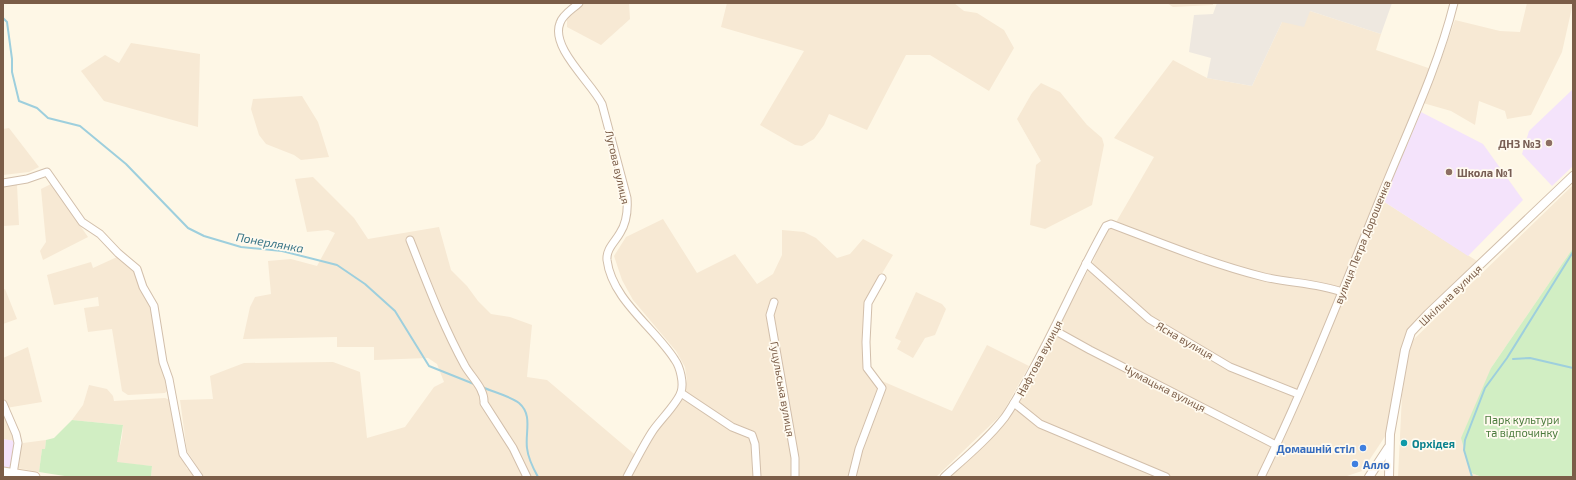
<svg xmlns="http://www.w3.org/2000/svg" width="1576" height="480" viewBox="0 0 1576 480" font-family="'Exo 2',sans-serif">
  <style>
    .residential { fill: #f7e9d4 }
    .industrial { fill: #eee8e0 }
    .education { fill: #f4e3fb }
    .green { fill: #d1eec3 }
    .lines { fill: none; stroke-linecap: round; stroke-linejoin: round }
    .stream { stroke: #9ecfdd; stroke-width: 2 }
    .minor-casing { stroke: #d2bfab; stroke-width: 9 }
    .tertiary-casing { stroke: #d2bfab; stroke-width: 10 }
    .secondary-casing { stroke: #d8c1aa; stroke-width: 11 }
    .minor { stroke: #fff; stroke-width: 7 }
    .tertiary { stroke: #fff; stroke-width: 8 }
    .secondary { stroke: #fff; stroke-width: 9 }
    .education-dot { fill: #8d6e63; stroke: #fffaef; stroke-width: 1.5 }
    .culture-dot { fill: #0f9aa8; stroke: #fffaef; stroke-width: 1.5 }
    .shop-dot { fill: #3f7fe0; stroke: #fffaef; stroke-width: 1.5 }
    .labels { text-anchor: middle; dominant-baseline: central; stroke-width: 3.5; stroke-linejoin: round; paint-order: stroke }
    .education-label { font-size: 11px; font-weight: bold; fill: #785e54; stroke: #fffaef; text-anchor: end }
    .street-label { font-size: 11px; fill: #7b5d48; stroke: #fffaef }
    .park-label { font-size: 11px; fill: #4b7b3c; stroke: #fffaef }
    .culture-label { font-size: 11px; font-weight: bold; fill: #0d838f; stroke: #fffaef; text-anchor: start }
    .shop-label { font-size: 11px; font-weight: bold; fill: #366cbe; stroke: #fffaef; text-anchor: end }
    .water-label { font-size: 12px; font-style: italic; fill: #3c7788; stroke: #fffaef }
  </style>
  <rect width="100%" height="100%" fill="#fef7e6"/>
  <g class="residential">
    <polygon points="582,3 630,3 629,3 630,19 601,45 567,27 567,16"/>
    <polygon points="727,3 954,3 964,11 977,13 1004,30 1014,48 989,91 930,55 906,55 867,130 829,114 824,125 814,139 802,146 795,145 760,125 804,51 721,27"/>
    <polygon points="1167,3 1213,3 1213,5 1173,7"/>
    <polygon points="1527,3 1573,3 1562,52 1531,115 1507,119 1505,111 1479,101 1475,125 1451,111 1416,101 1378,198 1477,261 1406,333 1386,435 1362,471 1344,477 948,477 1006,421 1020,401 1064,312 1092,264 1107,228 1115,224 1154,157 1114,138 1173,60 1207,78 1252,86 1282,22 1310,11 1381,34 1376,50 1437,71 1455,20 1500,31 1520,32"/>
    <polygon points="131,43 200,54 198,127 104,101 81,71 105,55 119,63"/>
    <polygon points="1041,83 1060,92 1087,125 1102,138 1104,145 1092,205 1045,229 1030,225 1036,165 1041,161 1017,119 1032,93"/>
    <polygon points="302,96 318,122 329,157 301,160 294,155 266,144 259,135 251,109 253,99"/>
    <polygon points="9,128 39,167 29,172 3,175 3,129"/>
    <polygon points="313,177 354,218 368,239 439,227 451,270 467,286 478,301 491,314 510,317 532,325 527,377 547,380 640,459 655,433 681,399 687,380 685,367 676,351 633,300 622,280 614,256 626,237 663,219 697,273 735,254 757,284 773,274 782,255 782,230 804,232 816,238 837,258 850,254 863,239 893,255 865,302 868,375 952,411 987,345 1029,366 1002,414 936,477 204,477 187,451 180,400 213,399 210,376 244,363 333,362 360,372 367,438 405,427 434,387 444,382 437,364 428,358 374,360 374,347 337,347 337,337 243,339 250,307 255,297 271,294 268,261 291,259 317,266 335,233 328,230 307,232 295,179"/>
    <polygon points="51,184 88,237 43,260 40,251 46,242 41,189"/>
    <polygon points="3,185 17,185 19,225 3,226"/>
    <polygon points="1573,185 1573,248 1491,368 1471,473 1482,477 1398,477 1402,395 1409,348 1412,341"/>
    <polygon points="117,257 134,270 149,300 167,391 165,393 128,395 122,391 112,329 88,332 84,308 99,306 98,297 54,305 47,275 91,262 93,268"/>
    <polygon points="5,289 17,319 3,324 3,290"/>
    <polygon points="916,292 942,304 946,309 935,335 925,338 913,358 897,349 901,341 895,338"/>
    <polygon points="28,347 42,402 6,408 3,401 3,358"/>
    <polygon points="89,385 107,389 113,396 114,401 165,398 170,400 180,451 187,469 190,468 196,477 151,477 152,466 116,463 122,437 123,425 72,420 83,405"/>
    <polygon points="3,412 5,418 15,441 3,439"/>
    <polygon points="46,440 45,449 42,449 39,472 17,468 20,446 23,443"/>
  </g>
  <polygon class="industrial" points="1217,3 1392,3 1381,34 1310,11 1304,27 1282,22 1252,86 1207,78 1211,58 1189,52 1194,15 1213,14"/>
  <g class="education">
    <polygon points="1573,89 1573,166 1552,186 1522,154 1529,131"/>
    <polygon points="1421,112 1483,144 1523,200 1468,256 1383,201"/>
    <polygon points="3,439 15,441 11,468 3,467"/>
  </g>
  <g class="green">
    <polygon points="1573,248 1573,477 1482,477 1471,473 1461,438 1491,368"/>
    <polygon points="72,420 123,425 117,462 152,466 151,477 71,477 39,472 42,449 45,449 46,440 54,438"/>
  </g>
  <g class="lines">
    <g class="stream">
      <polyline points="3,18 7,22 12,59 12,72 19,101 37,108 48,118 80,126 126,164 188,228 204,236 241,247 282,251 337,265 365,284 395,311 429,366 474,384"/>
      <polyline points="1513,359 1530,358 1573,368"/>
      <path d="M482 387C493 392 510 396 519 403 533 415 525 432 527 448 528 458 533 468 538 477"/>
      <polyline points="1472,477 1464,450 1465,440 1485,388 1507,358 1573,252"/>
    </g>
    <g class="minor-casing">
      <g id="minor">
        <path d="M579 3C573 9 563 14 560 23 550 48 592 83 602 104L627 198C628 211 627 222 620 233 615 242 606 249 607 260 612 300 655 328 675 360 680 367 684 383 681 392 678 403 659 421 652 432 643 446 635 462 627 477"/>
        <polyline points="3,183 27,179 47,172 82,222 100,234 118,253 137,269 143,287 154,306 163,362 169,379 183,454 199,477"/>
        <path d="M410 240C427 283 443 326 465 366 472 378 485 389 484 403L513 448 527 477"/>
        <polyline points="1086,263 1149,319 1230,367 1298,394"/>
        <polyline points="774,302 770,315 795,458 795,477"/>
        <polyline points="1054,330 1090,350 1276,445"/>
        <polyline points="681,393 732,427 752,435 755,444 757,477"/>
        <polyline points="1014,403 1040,424 1166,477"/>
        <polyline points="3,404 16,434 18,443 13,474"/>
        <polyline points="852,477 859,449 882,388 867,368 866,342 868,303 882,278"/>
        <path d="M944 477C965 458 988 439 1005 417 1016 401 1025 384 1034 367 1059 321 1080 272 1106 226L1111 224C1161 243 1212 264 1264 277 1289 283 1317 283 1342 292"/>
        <path d="M1261 477C1305 387 1341 294 1379 201 1405 136 1437 71 1454 3"/>
      </g>
    </g>
    <g class="tertiary-casing">
      <g id="tertiary">
        <polyline points="1369,477 1388,448"/>
        <polyline points="1389,477 1390,434 1405,350 1411,332 1428,314 1573,176"/>
      </g>
    </g>
    <g class="secondary-casing">
      <polyline id="secondary" points="3,472 35,477"/>
    </g>
    <use href="#minor" class="minor"/>
    <use href="#tertiary" class="tertiary"/>
    <use href="#secondary" class="secondary"/>
  </g>
  <g class="education-dot">
    <circle cx="1549" cy="143" r="4"/>
    <circle cx="1449" cy="172" r="4"/>
  </g>
  <circle class="culture-dot" cx="1404" cy="443" r="4"/>
  <g class="shop-dot">
    <circle cx="1363" cy="448" r="4"/>
    <circle cx="1355" cy="464" r="4"/>
  </g>
  <g class="labels">
    <g class="education-label">
      <text x="1541" y="143">ДНЗ №3</text>
      <text x="1457" y="172" text-anchor="start">Школа №1</text>
    </g>
    <g class="street-label">
      <text transform="translate(618 167) rotate(77)">Лугова вулиця</text>
      <text transform="translate(1362 242) rotate(-68)">вулиця Петра Дорошенка</text>
      <text transform="translate(1450 295) rotate(-44)">Шкільна вулиця</text>
      <text transform="translate(1185 340) rotate(30)">Ясна вулиця</text>
      <text transform="translate(1039 358) rotate(-62)">Нафтова вулиця</text>
      <text transform="translate(1165 388) rotate(27)">Чумацька вулиця</text>
      <text transform="translate(783 389) rotate(80)">Гуцульська вулиця</text>
    </g>
    <g class="park-label">
      <text x="1522" y="419">Парк культури<tspan x="1522" dy="13">та відпочинку</tspan></text>
    </g>
    <g class="culture-label">
      <text x="1412" y="443">Орхідея</text>
    </g>
    <g class="shop-label">
      <text x="1355" y="448">Домашній стіл</text>
      <text x="1363" y="464" text-anchor="start">Алло</text>
    </g>
    <g class="water-label">
      <text transform="translate(270 242) rotate(10)">Понерлянка</text>
    </g>
  </g>
  <rect width="1576" height="480" fill="none" stroke="#7b5d48" stroke-width="8"/>
</svg>
